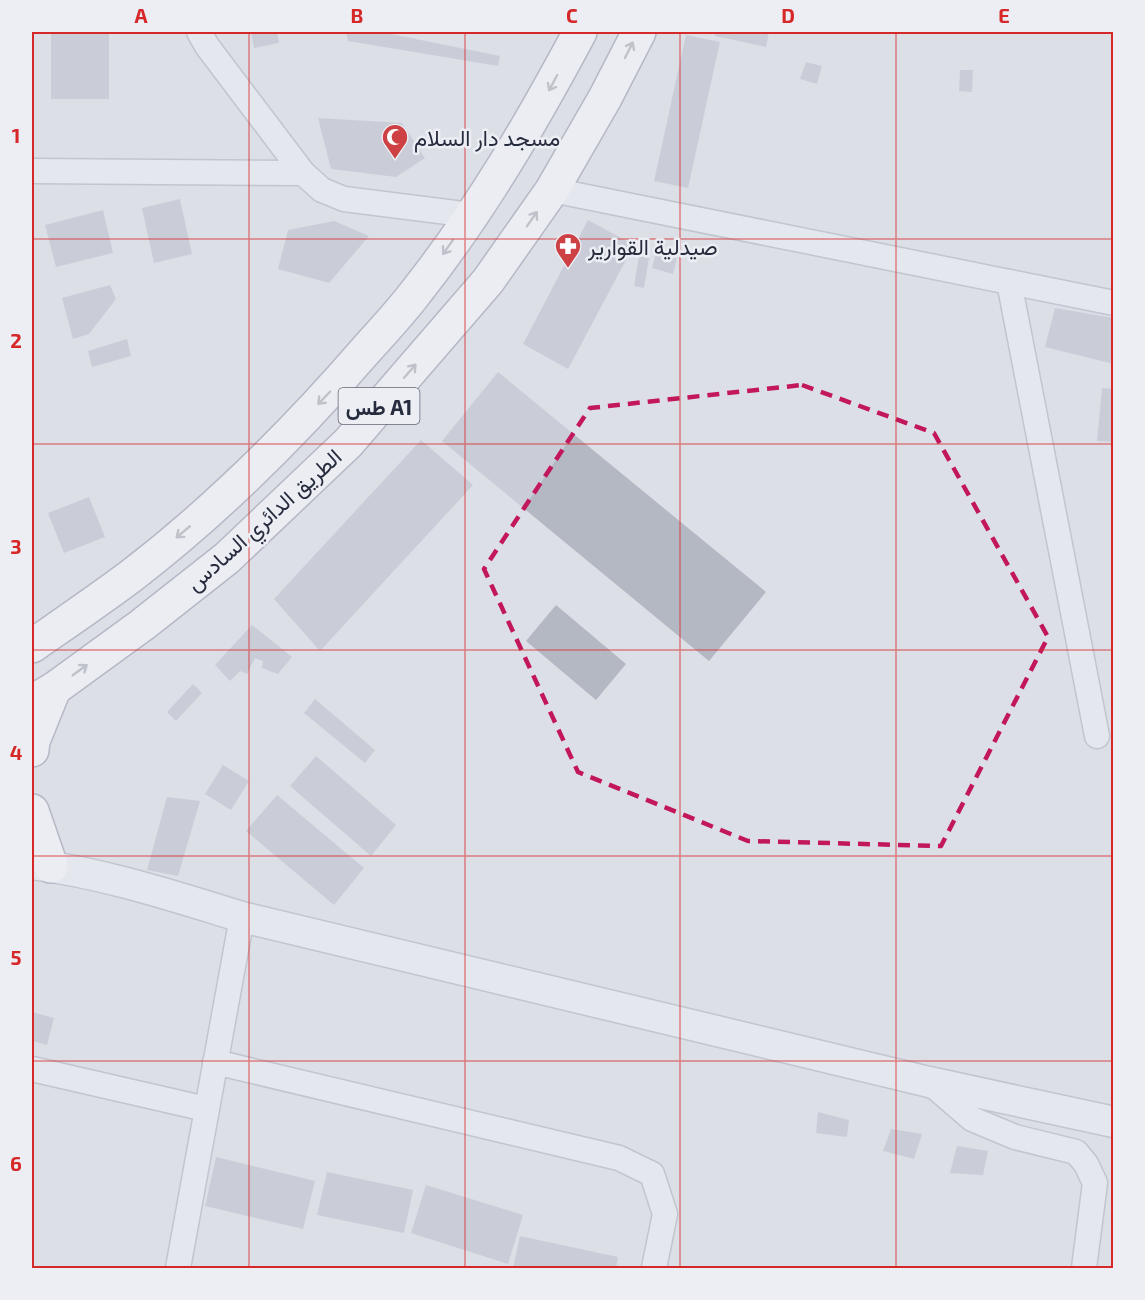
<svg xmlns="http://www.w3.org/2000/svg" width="1145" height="1300" viewBox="0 0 1145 1300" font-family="'Exo 2',Vazirmatn,sans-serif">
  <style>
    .building { fill: #b4b8c3 }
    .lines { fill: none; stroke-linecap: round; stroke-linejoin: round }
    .minor-casing { stroke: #a2a6b1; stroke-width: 27 }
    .tertiary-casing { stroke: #a2a6b1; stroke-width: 33 }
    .trunk-casing { stroke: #848b9d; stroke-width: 36 }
    .minor { stroke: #eff1f5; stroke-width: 24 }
    .tertiary { stroke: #eff1f5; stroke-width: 30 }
    .trunk { stroke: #fff; stroke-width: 33 }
    .oneway { stroke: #9da0a8 }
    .marked { fill: none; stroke: #c2185b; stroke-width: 4.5; stroke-dasharray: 12 8; stroke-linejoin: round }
    .grid { fill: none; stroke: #d62828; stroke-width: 1.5; stroke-opacity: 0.55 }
    .labels { text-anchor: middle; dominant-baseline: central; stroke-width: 5; stroke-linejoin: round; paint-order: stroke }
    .shield { fill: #eceef4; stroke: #616674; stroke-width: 1.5 }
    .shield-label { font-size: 21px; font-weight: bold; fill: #262c3d }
    .poi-label { font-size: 22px; fill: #262c3d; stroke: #eceef4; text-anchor: start }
    .street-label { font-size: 22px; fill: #262c3d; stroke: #eceef4 }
    .neatline { fill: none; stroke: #d62828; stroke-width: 2 }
    .grid-label { font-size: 20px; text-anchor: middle; font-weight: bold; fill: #d62828 }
  </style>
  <rect width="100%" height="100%" fill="#dddfe7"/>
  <g class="building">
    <rect x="51" y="32" width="58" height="67"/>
    <polygon points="251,32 277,32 279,43 254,48"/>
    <polygon points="346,32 381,32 500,56 498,66 348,41"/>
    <polygon points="716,32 769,32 766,47 715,36"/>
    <polygon points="686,35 720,42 688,188 654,181"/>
    <polygon points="806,62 822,66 817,84 800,79"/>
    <polygon points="960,70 973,70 972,92 959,91"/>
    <polygon points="318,118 402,123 425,158 396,177 331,169"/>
    <polygon points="180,199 192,254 154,263 142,208"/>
    <polygon points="103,210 113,253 56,267 45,225"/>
    <polygon points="588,220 634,245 568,369 523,344"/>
    <polygon points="334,221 369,236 329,283 278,269 288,230"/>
    <polygon points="656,252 677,258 673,274 652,268"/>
    <polygon points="639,256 649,258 644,288 634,286"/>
    <polygon points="110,285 116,299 89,334 73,339 62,298"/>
    <polygon points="1055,308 1114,318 1114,364 1045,347"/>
    <polygon points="127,339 131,356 92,367 88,351"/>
    <polygon points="498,372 766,592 709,661 442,441"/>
    <polygon points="1102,388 1114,389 1114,442 1097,441"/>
    <polygon points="421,440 473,485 320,651 274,599"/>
    <polygon points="89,497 105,537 64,553 48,513"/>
    <polygon points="556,605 626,664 596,700 526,641"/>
    <polygon points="252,625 292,657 278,674 262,668 263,661 255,658 247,674 240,671 230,681 215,665"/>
    <polygon points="193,684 202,693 176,721 167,712"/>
    <polygon points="315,699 375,750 365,763 304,713"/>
    <polygon points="316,756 396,825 371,856 290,786"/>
    <polygon points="223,765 249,781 231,810 205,794"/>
    <polygon points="277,795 364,868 334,905 246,831"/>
    <polygon points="167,797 200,801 178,876 147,870"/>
    <polygon points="32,1012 54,1018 47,1045 32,1041"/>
    <polygon points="818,1112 849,1120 847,1137 816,1133"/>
    <polygon points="891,1129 922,1134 914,1159 883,1151"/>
    <polygon points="957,1146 988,1151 983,1175 950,1173"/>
    <polygon points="216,1157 315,1181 303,1229 205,1206"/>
    <polygon points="327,1172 413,1190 404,1233 317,1215"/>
    <polygon points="426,1185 523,1215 508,1264 411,1233"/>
    <polygon points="520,1236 618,1257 616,1268 513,1268"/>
  </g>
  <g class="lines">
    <g class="minor-casing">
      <g id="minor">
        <polyline points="199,32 207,46 303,173 322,190 344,199 471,215"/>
        <polyline points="32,171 303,173"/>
        <polyline points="552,190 1114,303"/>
        <polyline points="1009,282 1097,736"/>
        <polyline points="215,1062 619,1158 652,1174 665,1214 654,1268"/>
        <polyline points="32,1069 206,1109"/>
        <polyline points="929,1082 972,1119 1015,1137 1076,1152 1086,1164 1095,1183 1084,1268"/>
        <polyline points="178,1268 242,917"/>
      </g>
    </g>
    <g class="tertiary-casing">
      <path id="tertiary" d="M32 864C103 873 173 896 242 917L929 1082 1114 1122"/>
    </g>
    <g class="trunk-casing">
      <g id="trunk">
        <path d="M32 646C65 623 99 600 131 576 217 510 295 432 366 350 383 331 401 312 416 292 480 211 532 122 580 32"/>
        <polyline points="32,702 54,689 142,625 227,558 348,443 488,281 552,190 605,98 639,32"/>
        <polyline points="32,750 33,741 54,689"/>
        <polyline points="32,811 51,866"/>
      </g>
    </g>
    <use href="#minor" class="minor"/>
    <use href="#tertiary" class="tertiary"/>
    <use href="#trunk" class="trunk"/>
  </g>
  <defs><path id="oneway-shaft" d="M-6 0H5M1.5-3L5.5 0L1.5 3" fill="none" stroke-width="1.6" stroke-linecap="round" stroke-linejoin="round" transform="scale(1.5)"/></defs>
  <g class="oneway">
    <use href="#oneway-shaft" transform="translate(629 50) rotate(-63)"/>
    <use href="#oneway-shaft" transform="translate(553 83) rotate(118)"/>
    <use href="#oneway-shaft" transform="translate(532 219) rotate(-55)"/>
    <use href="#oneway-shaft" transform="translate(448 247) rotate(125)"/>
    <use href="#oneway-shaft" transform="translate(410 371) rotate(-49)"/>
    <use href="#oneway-shaft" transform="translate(324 398) rotate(134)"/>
    <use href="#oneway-shaft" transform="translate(183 532) rotate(140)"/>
    <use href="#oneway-shaft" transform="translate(80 670) rotate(-36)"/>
  </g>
  <path d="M0 0H1145V1300H0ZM802 385 934 433 1048 637 941 846 748 841 578 772 484 569 590 408Z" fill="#dddfe7" fill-opacity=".55" fill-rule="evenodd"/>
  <path class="marked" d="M802 385 934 433 1048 637 941 846 748 841 578 772 484 569 590 408Z"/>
  <path class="grid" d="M249 32V1268M465 32V1268M680 32V1268M896 32V1268M32 239H1114M32 444H1114M32 650H1114M32 856H1114M32 1061H1114"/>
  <defs>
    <g id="mosque-pin" transform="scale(1.35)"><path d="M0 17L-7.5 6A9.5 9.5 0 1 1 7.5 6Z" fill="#cd4144" stroke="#eceef4"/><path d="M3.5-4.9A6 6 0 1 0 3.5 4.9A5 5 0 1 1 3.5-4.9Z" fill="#fff"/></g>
    <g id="pharmacy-pin" transform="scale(1.35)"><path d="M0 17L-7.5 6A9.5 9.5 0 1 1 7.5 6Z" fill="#cd4144" stroke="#eceef4"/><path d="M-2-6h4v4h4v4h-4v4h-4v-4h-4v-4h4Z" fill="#fff"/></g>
  </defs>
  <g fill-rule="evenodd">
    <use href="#mosque-pin" x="395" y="137"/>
    <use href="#pharmacy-pin" x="568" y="246"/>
  </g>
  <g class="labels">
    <rect class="shield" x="338.5" y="388" width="81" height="36" rx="4.5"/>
    <g class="shield-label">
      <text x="379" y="406">طس A1</text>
    </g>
    <g class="poi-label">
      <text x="414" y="137">مسجد دار السلام</text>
      <text x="588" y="246">صيدلية القوارير</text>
    </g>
    <g class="street-label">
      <text transform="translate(263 519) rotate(-42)">الطريق الدائري السادس</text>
    </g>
  </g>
  <rect width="1145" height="1300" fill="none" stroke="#eceef4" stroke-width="66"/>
  <rect x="33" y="33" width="1079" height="1234" class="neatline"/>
  <g class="grid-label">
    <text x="141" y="23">A</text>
    <text x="357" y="23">B</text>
    <text x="572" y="23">C</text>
    <text x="788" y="23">D</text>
    <text x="1004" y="23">E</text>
    <text x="16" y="143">1</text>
    <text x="16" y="348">2</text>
    <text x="16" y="554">3</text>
    <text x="16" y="760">4</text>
    <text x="16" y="965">5</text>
    <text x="16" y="1171">6</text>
  </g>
</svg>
